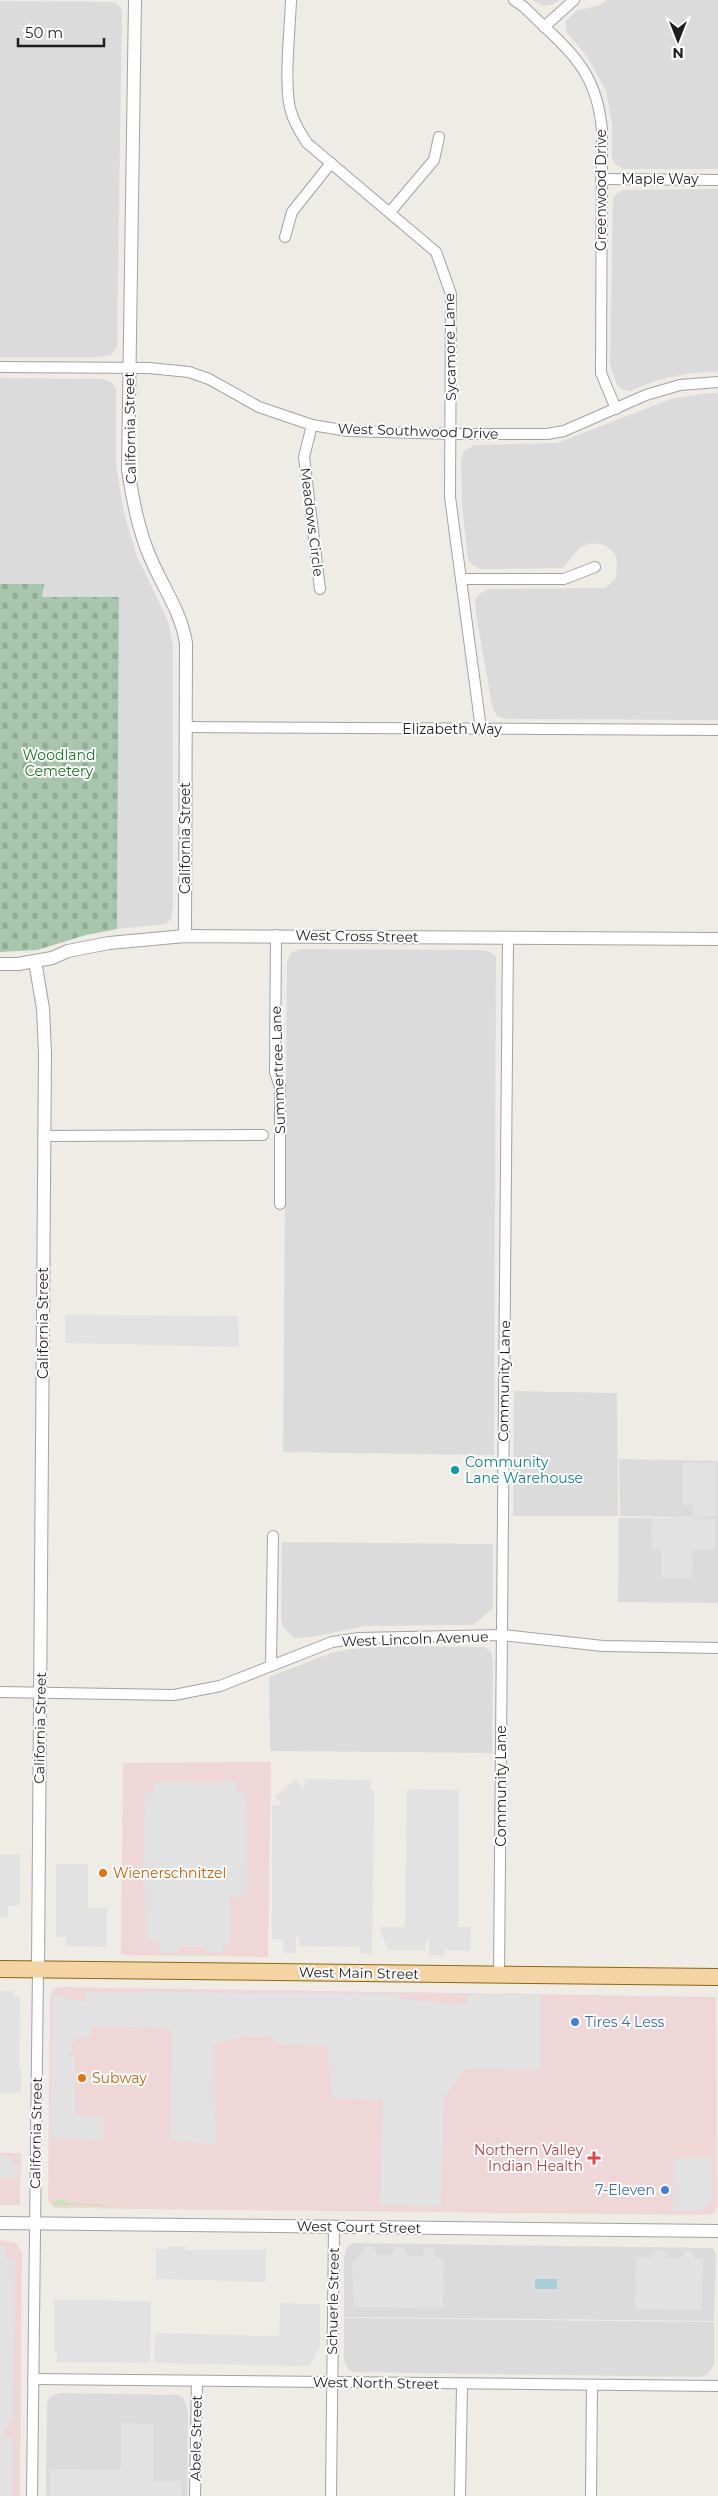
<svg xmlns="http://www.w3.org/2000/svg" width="718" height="2496" viewBox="0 0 718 2496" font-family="Montserrat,sans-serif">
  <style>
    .residential { fill: #dcdbdb }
    .commercial { fill: #eed7d6 }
    .grass { fill: url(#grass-tufts) }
    .cemetery { fill: url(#cemetery-stones) }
    .parking { fill: #e2e2e2 }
    .water { fill: #a9cdd9 }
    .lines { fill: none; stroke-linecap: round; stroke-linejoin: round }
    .minor-casing { stroke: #a2a2a2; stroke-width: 12 }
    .tertiary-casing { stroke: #a2a2a2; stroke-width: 14 }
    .primary-casing { stroke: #8e670b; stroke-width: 18 }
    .minor { stroke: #fff; stroke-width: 10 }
    .tertiary { stroke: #fff; stroke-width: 12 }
    .primary { stroke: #f5d4a4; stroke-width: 16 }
    .culture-dot { fill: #0f9aa8; stroke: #fff; stroke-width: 2 }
    .food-dot { fill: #e8710a; stroke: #fff; stroke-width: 2 }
    .shop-dot { fill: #3f7fe0; stroke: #fff; stroke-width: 2 }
    .health-dot { fill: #e0444e; stroke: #fff; stroke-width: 2 }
    .labels { text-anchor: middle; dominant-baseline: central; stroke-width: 4; stroke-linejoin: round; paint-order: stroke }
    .street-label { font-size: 14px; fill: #1e1e1e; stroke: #fff }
    .park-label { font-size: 14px; fill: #14751f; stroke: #fff }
    .culture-label { font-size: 14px; fill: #0d838f; stroke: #fff; text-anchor: start }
    .food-label { font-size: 14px; fill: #c56008; stroke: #fff; text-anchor: start }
    .shop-label { font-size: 14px; fill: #366cbe; stroke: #fff; text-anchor: start }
    .health-label { font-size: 14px; fill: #be3a42; stroke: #fff; text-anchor: end }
  </style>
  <defs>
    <pattern id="grass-tufts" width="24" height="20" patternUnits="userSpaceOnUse" patternTransform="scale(1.25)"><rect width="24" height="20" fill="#c8e5af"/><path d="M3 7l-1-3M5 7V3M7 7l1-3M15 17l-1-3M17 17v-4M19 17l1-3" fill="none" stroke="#abc496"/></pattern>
    <pattern id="cemetery-stones" width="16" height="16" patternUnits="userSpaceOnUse" patternTransform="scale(1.25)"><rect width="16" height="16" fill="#a8c6ad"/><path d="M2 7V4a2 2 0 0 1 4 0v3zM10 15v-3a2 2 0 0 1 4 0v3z" fill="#90aa94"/></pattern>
  </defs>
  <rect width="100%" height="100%" fill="#efece5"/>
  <g class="residential">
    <polygon points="532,0 559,0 554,4 544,6"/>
    <polygon points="607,0 718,0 718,169 624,169 616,165 612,158 612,124 606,90 587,57 566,31 566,21 576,11 600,5"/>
    <polygon points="0,1 115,2 122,9 117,347 111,355 98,357 0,357"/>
    <polygon points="718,189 718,372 690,373 658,380 629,391 622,389 617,385 610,364 613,197 622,190"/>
    <polygon points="0,378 102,379 111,382 116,388 116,464 124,513 137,556 168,621 173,645 173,906 171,919 165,924 117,929 119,597 42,597 44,584 0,584"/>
    <polygon points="718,393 718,720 506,719 497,716 493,710 477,620 475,601 478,595 488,589 605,588 616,578 617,561 615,554 605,545 592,543 580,547 563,568 480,569 472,565 468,560 462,504 461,459 464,451 474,445 557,443 671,399 701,394"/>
    <polygon points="300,949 481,950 488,951 496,957 494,1455 283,1452 287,962 291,953"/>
    <polygon points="514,1391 617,1393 618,1516 513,1516"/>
    <polygon points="619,1459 718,1461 718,1518 620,1516"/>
    <polygon points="619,1518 718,1518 718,1603 618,1602"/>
    <polygon points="282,1542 493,1544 493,1608 473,1625 365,1626 313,1637 294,1638 283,1627 281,1619"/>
    <polygon points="391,1646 484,1647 490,1651 493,1660 492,1753 270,1751 269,1677 331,1653 352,1649"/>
    <polygon points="353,2243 713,2248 716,2255 714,2321 344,2317 344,2257 347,2247"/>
    <polygon points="344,2318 714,2322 714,2365 708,2374 700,2377 353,2372 348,2369 344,2360"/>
    <polygon points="61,2393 179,2395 184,2399 188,2413 187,2496 46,2496 47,2403 50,2397"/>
  </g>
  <g class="commercial">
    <polygon points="271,1762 268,1957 121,1955 123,1763"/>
    <polygon points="59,1987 716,1997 717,2208 714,2213 707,2215 55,2208 48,2201 50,1997 53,1990"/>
    <polygon points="0,2153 21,2153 20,2205 0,2205"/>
    <polygon points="0,2240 16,2243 22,2253 20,2496 0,2496"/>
  </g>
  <polygon class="grass" points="64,2199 66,2203 131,2206 54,2205 51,2202"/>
  <polygon class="cemetery" points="0,584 44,584 42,597 119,597 117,929 86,935 37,950 0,952"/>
  <g class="parking">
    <polygon points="65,1315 238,1316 239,1347 65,1343"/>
    <polygon points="683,1463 716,1463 716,1516 693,1516 693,1505 683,1505"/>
    <polygon points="652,1518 715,1519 715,1550 693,1550 692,1578 661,1578 661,1549 651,1549"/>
    <polygon points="305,1779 371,1780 370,1790 374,1790 372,1954 360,1953 359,1947 299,1946 299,1937 296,1937 296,1953 284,1953 283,1940 272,1939 272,1805 281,1805 275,1796 296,1780 304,1789"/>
    <polygon points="154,1782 237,1782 237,1793 246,1793 247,1897 230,1897 230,1944 223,1947 223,1952 206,1952 205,1947 180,1947 178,1952 161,1952 159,1942 146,1941 145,1888 143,1887 145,1792 154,1792"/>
    <polygon points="407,1789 459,1790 458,1927 471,1927 470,1951 445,1950 445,1956 429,1955 429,1940 426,1940 426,1950 388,1950 379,1927 405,1927"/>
    <polygon points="0,1854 20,1854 20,1905 8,1906 8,1917 0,1917"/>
    <polygon points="56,1864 88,1864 88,1908 107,1908 107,1947 66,1946 66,1937 56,1937"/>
    <polygon points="0,1991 14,1991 14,1996 20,1996 19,2068 21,2068 21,2093 0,2093"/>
    <polygon points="85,1992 399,1994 400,1999 466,2005 468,1995 541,1995 541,2070 465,2069 444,2098 441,2206 380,2205 383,2100 332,2099 327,2046 279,2045 271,2037 242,2037 214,2044 216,2144 170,2141 171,2028 91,2026 90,2038 75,2039 69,2056 75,2056 75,2116 104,2116 104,2140 50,2138 53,1995 86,2002"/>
    <polygon points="0,2155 11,2156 11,2166 20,2166 19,2178 0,2178"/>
    <polygon points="674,2158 712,2158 712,2201 702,2210 673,2211"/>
    <polygon points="0,2246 5,2246 6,2258 15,2259 13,2415 3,2434 4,2439 11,2436 13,2440 12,2496 0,2496"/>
    <polygon points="168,2246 185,2246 185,2250 266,2250 266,2282 156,2279 156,2249 168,2249"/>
    <polygon points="365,2247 374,2247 376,2255 393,2255 394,2247 404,2248 407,2256 423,2256 424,2248 434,2248 435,2256 444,2260 443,2308 354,2307 352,2263 362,2254"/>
    <polygon points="654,2251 665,2251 666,2258 682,2258 684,2251 692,2251 695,2258 703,2258 702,2310 635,2309 636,2257 653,2258"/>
    <polygon points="54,2300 151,2301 150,2363 57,2362 57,2353 54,2352"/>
    <polygon points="280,2303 320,2304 320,2347 309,2366 154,2363 155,2333 279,2336"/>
    <polygon points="121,2423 153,2424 153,2481 181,2481 181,2496 50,2496 50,2469 121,2470"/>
  </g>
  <polygon class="water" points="557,2279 557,2289 535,2289 535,2279"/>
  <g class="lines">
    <g class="minor-casing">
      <g id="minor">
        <path d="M291 0C290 29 284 82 290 108 293 121 300 132 307 143L436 252 451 294 450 497 481 729"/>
        <path d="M514 0 524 7C566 49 597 67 602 131L601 373 616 409"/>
        <polyline points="544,27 574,0"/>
        <polyline points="601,179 718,180"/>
        <polyline points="390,212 434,160 439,137"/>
        <polyline points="285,237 292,212 331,163"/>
        <polyline points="0,367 149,368 189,372 209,379 259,407 312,425 348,431 451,434 547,434 564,431 646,395 680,385 718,382"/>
        <polyline points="312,425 304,457 320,589"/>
        <polyline points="461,579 564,579 595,567"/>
        <polyline points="186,727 718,730"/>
        <polyline points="276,935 275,1072 280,1087 280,1204"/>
        <polyline points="44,1136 263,1135"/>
        <polyline points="271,1666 273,1536"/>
        <polyline points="0,1692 174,1695 220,1686 332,1642 359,1638 502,1635 603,1646 718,1648"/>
        <polyline points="499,1974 508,938"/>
        <polyline points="33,2379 718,2386"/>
        <polyline points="32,2496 38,1969"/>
        <polyline points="195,2496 197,2381"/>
        <polyline points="331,2496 334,2227"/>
        <polyline points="460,2496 462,2385"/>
        <polyline points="591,2496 592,2385"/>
      </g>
    </g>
    <g class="tertiary-casing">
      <g id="tertiary">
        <path d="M135 0 128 470C133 500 138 529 150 557 162 586 181 611 186 643L185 936"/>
        <polyline points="35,961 43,1009 45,1053 38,1969"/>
        <polyline points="0,964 18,964 52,958 68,951 109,943 185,936 718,939"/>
        <polyline points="0,2223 718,2231"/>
      </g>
    </g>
    <g class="primary-casing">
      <polyline id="primary" points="0,1969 718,1977"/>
    </g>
    <use href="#minor" class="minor"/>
    <use href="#tertiary" class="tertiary"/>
    <use href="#primary" class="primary"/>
  </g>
  <circle class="culture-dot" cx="455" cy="1470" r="5"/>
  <g class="food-dot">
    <circle cx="103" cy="1873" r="5"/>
    <circle cx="82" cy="2078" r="5"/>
  </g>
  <g class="shop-dot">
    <circle cx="575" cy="2022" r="5"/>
    <circle cx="665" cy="2190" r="5"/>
  </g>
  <path class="health-dot" d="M591.5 2150.5h5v5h5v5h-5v5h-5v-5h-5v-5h5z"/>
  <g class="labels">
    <g class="street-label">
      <text x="660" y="179">Maple Way</text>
      <text transform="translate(601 190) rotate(-90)">Greenwood Drive</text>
      <text transform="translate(450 347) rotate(-91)">Sycamore Lane</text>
      <text transform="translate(130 428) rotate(-91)">California Street</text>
      <text transform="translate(418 431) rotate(2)">West Southwood Drive</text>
      <text transform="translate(312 522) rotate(83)">Meadows Circle</text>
      <text x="452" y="729">Elizabeth Way</text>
      <text transform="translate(185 838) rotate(-90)">California Street</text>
      <text transform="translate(357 936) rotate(1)">West Cross Street</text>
      <text transform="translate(278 1070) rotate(-92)">Summertree Lane</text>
      <text transform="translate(43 1323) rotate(-90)">California Street</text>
      <text transform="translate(504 1381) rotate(-89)">Community Lane</text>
      <text transform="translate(415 1639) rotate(-2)">West Lincoln Avenue</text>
      <text transform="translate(40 1728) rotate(-89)">California Street</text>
      <text transform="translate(501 1786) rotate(-90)">Community Lane</text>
      <text transform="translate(359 1973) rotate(1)">West Main Street</text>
      <text transform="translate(36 2133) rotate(-89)">California Street</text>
      <text transform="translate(359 2227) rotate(1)">West Court Street</text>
      <text transform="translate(333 2301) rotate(-89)">Schuerle Street</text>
      <text transform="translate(376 2383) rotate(1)">West North Street</text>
      <text transform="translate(196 2438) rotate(-89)">Abele Street</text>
    </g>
    <g class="park-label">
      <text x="59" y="755">Woodland<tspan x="59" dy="16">Cemetery</tspan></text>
    </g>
    <g class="culture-label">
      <text x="465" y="1462">Community<tspan x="465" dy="16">Lane Warehouse</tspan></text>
    </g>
    <g class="food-label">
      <text x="113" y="1873">Wienerschnitzel</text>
      <text x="92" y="2078">Subway</text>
    </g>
    <g class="shop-label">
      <text x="585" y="2022">Tires 4 Less</text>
      <text x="655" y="2190" text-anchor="end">7-Eleven</text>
    </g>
    <g class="health-label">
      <text x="583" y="2150">Northern Valley<tspan x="583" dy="16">Indian Health</tspan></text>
    </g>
  </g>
  <g transform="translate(678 40) rotate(180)" stroke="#ffffff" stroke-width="4" paint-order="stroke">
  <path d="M0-4L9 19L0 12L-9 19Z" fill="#1e1e1e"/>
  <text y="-8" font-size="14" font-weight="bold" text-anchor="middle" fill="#1e1e1e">N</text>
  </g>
  <path d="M18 38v8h86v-8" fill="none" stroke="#1e1e1e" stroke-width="2.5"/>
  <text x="25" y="38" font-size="15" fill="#1e1e1e" stroke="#ffffff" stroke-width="4" paint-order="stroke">50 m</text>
</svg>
